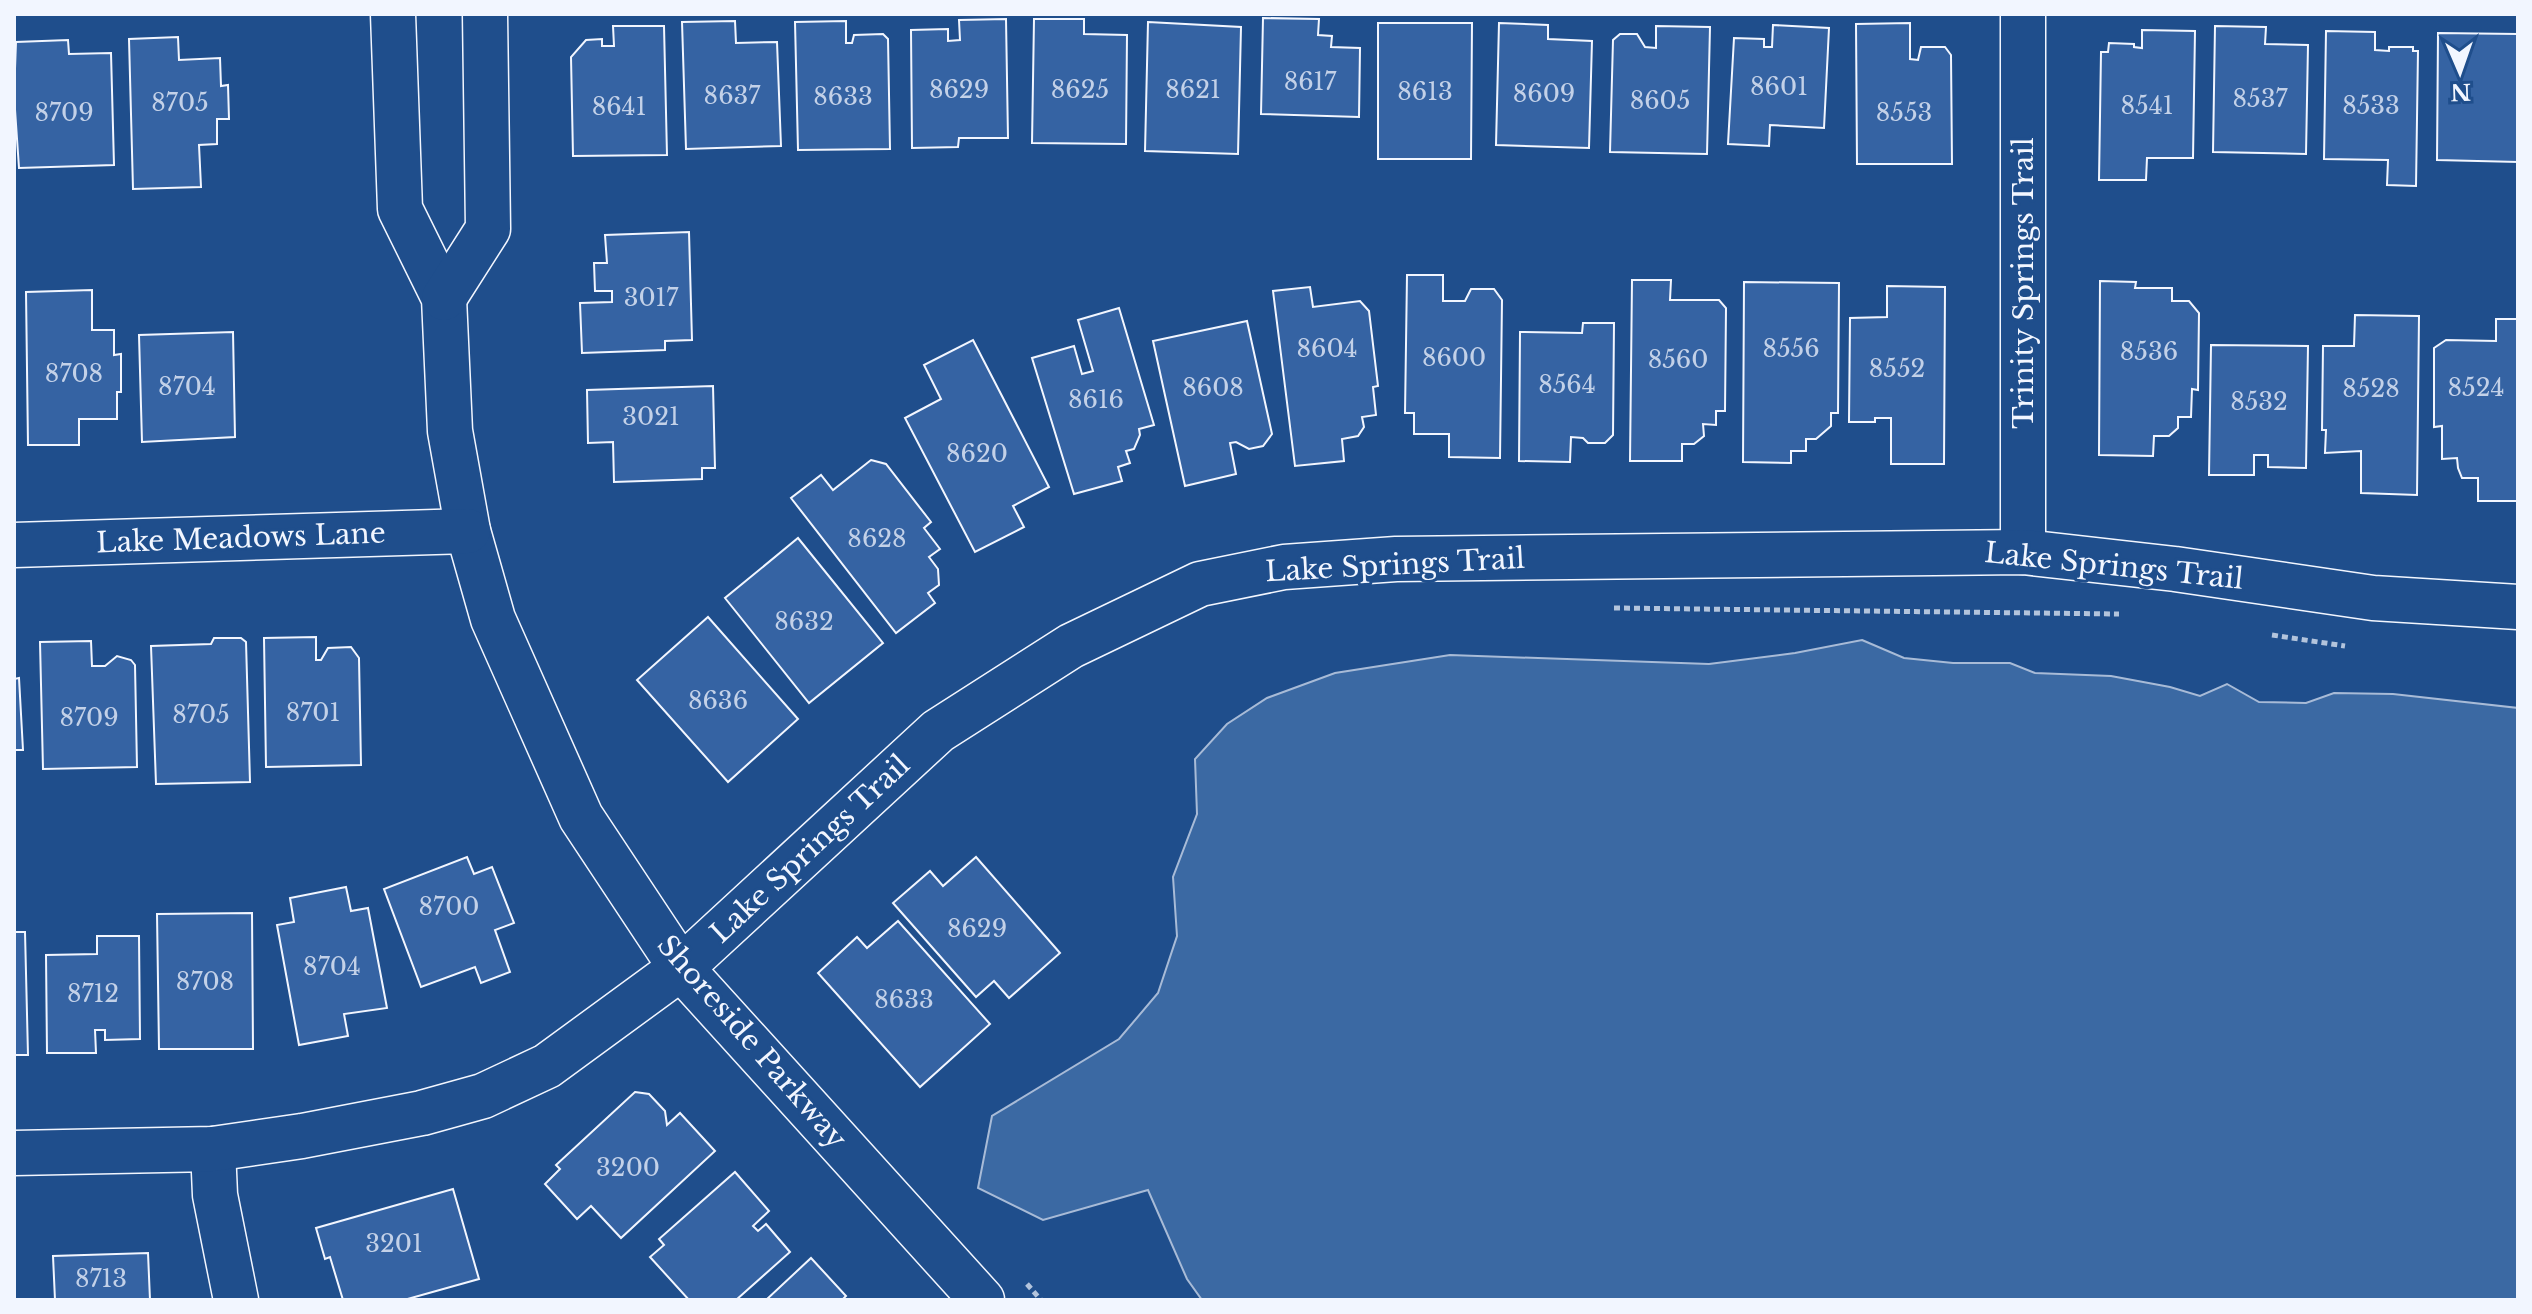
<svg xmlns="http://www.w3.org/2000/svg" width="2532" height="1314" viewBox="0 0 2532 1314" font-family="'Libre Baskerville',serif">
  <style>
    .water { fill: #3b69a3; stroke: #a8bbd7; stroke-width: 2 }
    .building { fill: #3563a3; stroke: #f2f6ff; stroke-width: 2 }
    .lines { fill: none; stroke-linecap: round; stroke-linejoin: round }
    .minor-casing { stroke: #f2f6ff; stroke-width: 47 }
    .path { stroke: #b3c4dc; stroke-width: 5; stroke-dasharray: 6 4; stroke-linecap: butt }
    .minor { stroke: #1f4e8c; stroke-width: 44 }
    .labels { text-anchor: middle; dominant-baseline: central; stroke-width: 6; stroke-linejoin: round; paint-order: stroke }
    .number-label { font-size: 24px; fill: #c3d1e8 }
    .street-label { font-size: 28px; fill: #f2f6ff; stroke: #1f4e8c }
  </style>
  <rect width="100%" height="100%" fill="#1f4e8c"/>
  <polygon class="water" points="1862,640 1904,658 1953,663 2010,663 2035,673 2111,676 2170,687 2200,696 2227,684 2259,702 2306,703 2334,693 2393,694 2518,708 2518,1300 1202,1300 1187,1279 1148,1190 1043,1220 978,1188 992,1116 1119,1039 1158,993 1177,936 1173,877 1197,814 1195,759 1227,724 1267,698 1335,673 1450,655 1709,664 1795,653"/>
  <g class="building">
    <polygon points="1263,18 1319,19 1318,35 1332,36 1331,47 1360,48 1359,117 1261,114"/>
    <polygon points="1006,19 1008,138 959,138 958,147 912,148 911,30 948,29 948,41 960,40 959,20"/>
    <polygon points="1034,19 1084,19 1084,34 1127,35 1126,144 1032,143"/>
    <polygon points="735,21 736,43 777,42 781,146 686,149 682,22"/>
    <polygon points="846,21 846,43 852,43 854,35 883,34 888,39 890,149 798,150 795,22"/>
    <polygon points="1148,22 1241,27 1238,154 1145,151"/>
    <polygon points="1378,23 1472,23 1471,159 1378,159"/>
    <polygon points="1499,23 1548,25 1548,39 1592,41 1589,148 1496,145"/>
    <polygon points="1910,23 1910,59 1918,60 1921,47 1945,47 1951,55 1952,164 1857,164 1856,24"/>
    <polygon points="1773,25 1829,28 1824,128 1770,125 1769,146 1728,144 1734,38 1764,39 1764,47 1772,47"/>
    <polygon points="613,26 664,26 667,155 573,156 571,57 586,40 602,39 602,46 614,46"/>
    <polygon points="1656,26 1710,27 1707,154 1610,152 1613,40 1620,34 1637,34 1645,47 1656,48"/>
    <polygon points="2215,26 2266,27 2265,44 2308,45 2306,154 2213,152"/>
    <polygon points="2142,30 2195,31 2193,158 2147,158 2146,180 2099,180 2101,52 2108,52 2109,43 2134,44 2134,47 2142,48"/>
    <polygon points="2326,31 2375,32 2375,50 2389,51 2389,47 2413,47 2413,51 2418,51 2416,186 2387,185 2388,160 2324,159"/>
    <polygon points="2438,33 2518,34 2518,162 2437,160"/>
    <polygon points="178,37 179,60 220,58 221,86 228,85 229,119 217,119 217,144 199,145 201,187 133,189 129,39"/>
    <polygon points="68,40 69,54 111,53 114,165 19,168 14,95 16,42"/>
    <polygon points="689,232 692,340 665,341 665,350 582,353 580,303 612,302 612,291 595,291 594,263 607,263 605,235"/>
    <polygon points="1407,275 1443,275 1443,301 1465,301 1471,289 1494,289 1502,300 1500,458 1449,457 1449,434 1414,434 1414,413 1405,413"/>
    <polygon points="1632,280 1671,280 1670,300 1719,300 1726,308 1725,411 1716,411 1716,425 1703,424 1704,436 1694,444 1682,444 1682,461 1630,461"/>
    <polygon points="2100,281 2136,282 2135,288 2172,288 2172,301 2189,301 2199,313 2198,390 2192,389 2191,417 2178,417 2178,428 2169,436 2154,436 2153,456 2099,455"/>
    <polygon points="1744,282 1839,283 1838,413 1831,413 1831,426 1816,439 1806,439 1806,451 1791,451 1791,463 1743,462"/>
    <polygon points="1887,286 1945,287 1944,464 1891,464 1891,418 1875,418 1875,422 1849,422 1850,318 1887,317"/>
    <polygon points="1310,287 1313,307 1360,301 1369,311 1378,386 1373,387 1376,415 1362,417 1364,427 1358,436 1342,439 1344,461 1295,466 1273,291"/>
    <polygon points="92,290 92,330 114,330 114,355 121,354 121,392 117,392 117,419 79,419 79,445 28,445 26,292"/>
    <polygon points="1119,308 1154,425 1139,429 1140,435 1134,449 1126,451 1130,463 1118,467 1122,481 1074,494 1032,358 1074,346 1082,374 1093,371 1078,320"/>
    <polygon points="2355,315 2419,316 2417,495 2361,493 2361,451 2325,453 2326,430 2322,430 2323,346 2354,346"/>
    <polygon points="2496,319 2518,319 2518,501 2478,501 2478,478 2462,478 2458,468 2457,458 2442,459 2442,426 2434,427 2434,348 2446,340 2496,341"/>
    <polygon points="1247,321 1272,434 1263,446 1249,449 1236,442 1230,443 1236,474 1185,486 1153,341"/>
    <polygon points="1583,323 1614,323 1613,435 1605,443 1588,443 1583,438 1571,437 1570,462 1519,461 1520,332 1582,333"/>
    <polygon points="233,332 235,437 142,442 139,335"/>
    <polygon points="973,340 1049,487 1013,506 1024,527 975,552 905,418 941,399 924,365"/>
    <polygon points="2211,345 2308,346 2306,468 2268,467 2268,455 2254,455 2254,475 2209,475"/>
    <polygon points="713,386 715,468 702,468 702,479 614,482 613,442 588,443 587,390"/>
    <polygon points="871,460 886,464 931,522 924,528 940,549 929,557 938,569 939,585 928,593 935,603 896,633 791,498 821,475 833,490"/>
    <polygon points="798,538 883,643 809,703 725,598"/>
    <polygon points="708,617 798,719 728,782 637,680"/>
    <polygon points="316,637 316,660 321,660 328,648 351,647 359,658 361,765 266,767 264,638"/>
    <polygon points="214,638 241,638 246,642 250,782 156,784 151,646 211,644"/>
    <polygon points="91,641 92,666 105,666 117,656 131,660 135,665 137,767 43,769 40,642"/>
    <polygon points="19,678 23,750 14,750 14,679"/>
    <polygon points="467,857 474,874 492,867 514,923 495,930 510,972 481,983 475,967 421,987 384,889"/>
    <polygon points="976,857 1060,953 1009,998 994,981 976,997 893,903 930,871 943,886"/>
    <polygon points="346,887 351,911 368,908 387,1008 344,1014 348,1036 299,1045 277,925 294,922 290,898"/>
    <polygon points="252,913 253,1049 159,1049 157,914"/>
    <polygon points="898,921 990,1024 920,1087 818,973 857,937 867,948"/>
    <polygon points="14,932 25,932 28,1055 14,1055"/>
    <polygon points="97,936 139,936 140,1039 105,1040 105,1030 95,1030 96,1053 47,1053 46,955 97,954"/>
    <polygon points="635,1092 649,1094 665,1111 667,1125 680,1113 715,1151 621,1238 591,1206 577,1219 545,1184 560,1169 556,1165"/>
    <polygon points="735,1172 769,1211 753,1226 758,1231 766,1224 790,1252 736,1300 689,1300 650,1257 664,1245 659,1239"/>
    <polygon points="453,1189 479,1279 404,1300 343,1300 330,1257 325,1259 316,1228"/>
    <polygon points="148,1253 150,1300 55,1300 53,1256"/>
    <polygon points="811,1258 846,1296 842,1300 766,1300"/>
  </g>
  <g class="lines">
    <g class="minor-casing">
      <g id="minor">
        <polyline points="393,14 400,209 444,298 450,431 468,531 493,619 581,817 681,968 982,1300"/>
        <polyline points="2023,14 2023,552"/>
        <polyline points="444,298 488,229 485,14"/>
        <polyline points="14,545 468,531"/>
        <polyline points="213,1149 215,1195 236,1300"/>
        <polyline points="14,1153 213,1149 302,1136 422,1113 483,1096 547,1066 681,968 938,731 1071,646 1200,584 1284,567 1396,559 2023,552 2175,569 2373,598 2518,607"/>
      </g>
    </g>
    <g class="path">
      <polyline points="1614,608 2119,614"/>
      <polyline points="2272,635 2345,646"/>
      <polyline points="1027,1284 1041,1300"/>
    </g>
    <use href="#minor" class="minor"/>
  </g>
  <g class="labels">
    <g class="number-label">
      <text x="1310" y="81">8617</text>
      <text x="1779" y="86">8601</text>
      <text x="959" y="89">8629</text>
      <text x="1080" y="89">8625</text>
      <text x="1193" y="89">8621</text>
      <text x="1425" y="91">8613</text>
      <text x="1544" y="93">8609</text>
      <text x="732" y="95">8637</text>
      <text x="843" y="96">8633</text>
      <text x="2260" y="98">8537</text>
      <text x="1660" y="100">8605</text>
      <text x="180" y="102">8705</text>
      <text x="2147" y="105">8541</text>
      <text x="2371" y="105">8533</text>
      <text x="619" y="106">8641</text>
      <text x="64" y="112">8709</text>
      <text x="1904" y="112">8553</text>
      <text x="651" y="297">3017</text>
      <text x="1327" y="348">8604</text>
      <text x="1791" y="348">8556</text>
      <text x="2149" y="351">8536</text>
      <text x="1454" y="357">8600</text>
      <text x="1678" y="359">8560</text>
      <text x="1897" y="368">8552</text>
      <text x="74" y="373">8708</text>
      <text x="1567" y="384">8564</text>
      <text x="187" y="386">8704</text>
      <text x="1213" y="387">8608</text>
      <text x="2476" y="387">8524</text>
      <text x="2371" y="388">8528</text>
      <text x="1096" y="399">8616</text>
      <text x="2259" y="401">8532</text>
      <text x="651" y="416">3021</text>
      <text x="977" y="453">8620</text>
      <text x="877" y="538">8628</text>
      <text x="804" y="621">8632</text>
      <text x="718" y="700">8636</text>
      <text x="313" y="712">8701</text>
      <text x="201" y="714">8705</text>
      <text x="89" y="717">8709</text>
      <text x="449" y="906">8700</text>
      <text x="977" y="928">8629</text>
      <text x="332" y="966">8704</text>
      <text x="205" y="981">8708</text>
      <text x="93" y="993">8712</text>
      <text x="904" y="999">8633</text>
      <text x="628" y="1167">3200</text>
      <text x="394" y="1243">3201</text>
      <text x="101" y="1278">8713</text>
    </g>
    <g class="street-label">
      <text transform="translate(2023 283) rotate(-90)">Trinity Springs Trail</text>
      <text transform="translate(241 538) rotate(-2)">Lake Meadows Lane</text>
      <text transform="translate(1395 565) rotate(-3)">Lake Springs Trail</text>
      <text transform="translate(2114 566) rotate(6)">Lake Springs Trail</text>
      <text transform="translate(810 849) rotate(-43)">Lake Springs Trail</text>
      <text transform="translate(752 1042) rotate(49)">Shoreside Parkway</text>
    </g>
  </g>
  <rect width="2532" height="1314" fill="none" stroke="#f2f6ff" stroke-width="32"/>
  <g transform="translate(2460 72) rotate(178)" stroke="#1f4e8c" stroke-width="6" paint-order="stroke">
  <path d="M0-6L14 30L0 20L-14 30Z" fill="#f2f6ff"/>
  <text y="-12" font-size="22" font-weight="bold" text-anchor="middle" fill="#f2f6ff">N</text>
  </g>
</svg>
